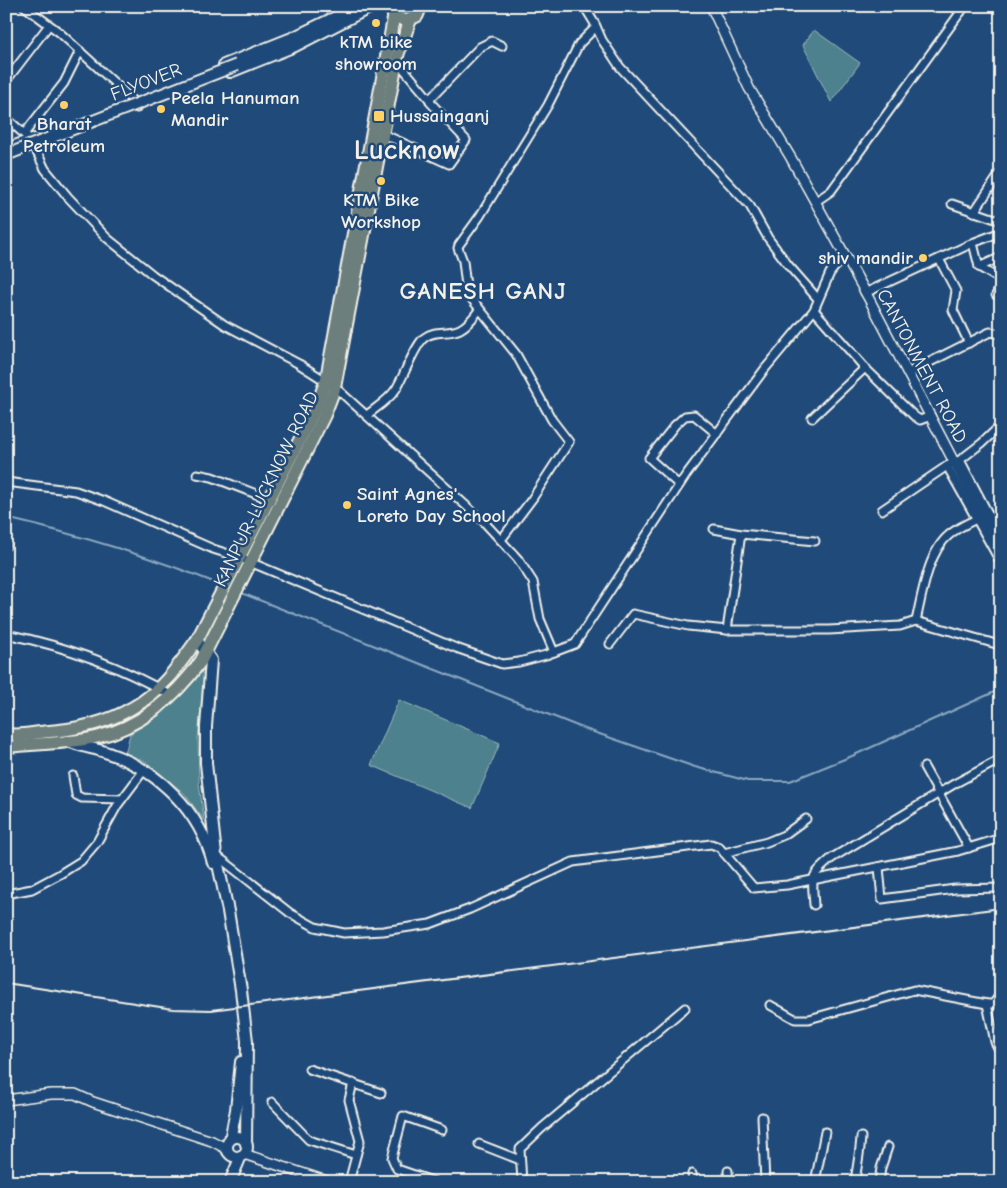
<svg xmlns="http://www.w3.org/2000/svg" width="1007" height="1188" viewBox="0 0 1007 1188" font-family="'Comic Neue',sans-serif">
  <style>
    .green { fill: #4e818d; stroke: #a1b9ba }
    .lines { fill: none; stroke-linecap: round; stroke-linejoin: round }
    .stream { stroke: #8ca8bf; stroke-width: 2 }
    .minor-casing { stroke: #f4f1e8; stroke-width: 11 }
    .tertiary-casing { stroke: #f4f1e8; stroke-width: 12 }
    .secondary-casing { stroke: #f4f1e8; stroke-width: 14 }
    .primary-casing { stroke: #f4f1e8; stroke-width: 15 }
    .minor { stroke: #1f4a7a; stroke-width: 7 }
    .tertiary { stroke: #1f4a7a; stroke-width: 9 }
    .secondary { stroke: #1f4a7a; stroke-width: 10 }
    .primary { stroke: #6c7f7c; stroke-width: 11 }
    .rail { stroke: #f4f1e8; stroke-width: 2 }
    .secondary-bridge-casing { stroke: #f4f1e8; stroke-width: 14; stroke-linecap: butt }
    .secondary-bridge { stroke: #1f4a7a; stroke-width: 10 }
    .poi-dot { fill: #ffd166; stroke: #1f4a7a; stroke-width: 2 }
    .labels { text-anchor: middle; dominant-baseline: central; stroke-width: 5; stroke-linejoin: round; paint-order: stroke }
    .poi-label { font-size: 19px; font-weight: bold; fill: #f4f1e8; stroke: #1f4a7a }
    .street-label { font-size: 19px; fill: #f4f1e8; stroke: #1f4a7a }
    .district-label { font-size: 24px; font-weight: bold; letter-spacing: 1px; fill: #f4f1e8; stroke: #1f4a7a }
    .town-label { font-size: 29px; font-weight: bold; fill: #f4f1e8; stroke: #1f4a7a }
  </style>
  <rect width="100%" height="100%" fill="#1f4a7a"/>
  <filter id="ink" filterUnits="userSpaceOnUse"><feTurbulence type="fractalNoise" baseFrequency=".02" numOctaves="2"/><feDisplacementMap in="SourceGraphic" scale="10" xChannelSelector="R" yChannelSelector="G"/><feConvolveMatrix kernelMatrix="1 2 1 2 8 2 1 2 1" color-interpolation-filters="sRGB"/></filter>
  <g filter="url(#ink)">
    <g class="green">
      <polygon points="814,30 860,63 831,102 803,45"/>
      <polygon points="199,673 204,673 198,739 199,783 204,820 184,793 143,760 125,754 130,734 163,713"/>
      <polygon points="399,700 500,743 472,808 371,765"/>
    </g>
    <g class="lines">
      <g class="stream">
        <path d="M6 518C79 535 152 557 221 585"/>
        <polyline points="239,592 585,729 695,767 748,781 790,781 852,756 1001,689"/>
      </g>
      <g class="minor-casing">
        <g id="minor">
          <polyline points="24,6 59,32 121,89 133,101 137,108"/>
          <polyline points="584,6 595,24 602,40 620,67 750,206 768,238 789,266 818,299"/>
          <polyline points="953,6 961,12"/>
          <polyline points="397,61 430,100"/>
          <polyline points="6,81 49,25"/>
          <polyline points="6,118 31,140 45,169 68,197 107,238 153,275 225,325 299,364 335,387 484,522 518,559 533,582 540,619 554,652"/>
          <polyline points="24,134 64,83 80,51"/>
          <polyline points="383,134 449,164 466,140 430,102 431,98 480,47 492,41 502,46"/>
          <polyline points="815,202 831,191 965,6"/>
          <polyline points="952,204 1001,221"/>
          <polyline points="974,212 1001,172"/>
          <polyline points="973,243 979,267 1001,257"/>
          <polyline points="939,259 956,291 953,310 969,343"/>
          <polyline points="979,267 1001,280"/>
          <polyline points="865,293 975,242 1001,232"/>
          <polyline points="996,295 1001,286"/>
          <polyline points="814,310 865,368 914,416 920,420 931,416"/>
          <polyline points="908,373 990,332 1001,334"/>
          <path d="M367 415C377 407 389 400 396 389 403 378 415 345 424 338 435 329 448 335 460 329 468 325 474 317 479 310"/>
          <polyline points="812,418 865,368"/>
          <polyline points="960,460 1001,538"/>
          <polyline points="947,466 1001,563"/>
          <polyline points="197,474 212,477 269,499"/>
          <polyline points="6,482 76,491 104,501 213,549 238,557 456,648 502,664 519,662 546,655 575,644 686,475 764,370 814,310 830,273 839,262 846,258"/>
          <polyline points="679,485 649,458 675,425 685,416 694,415 717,434"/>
          <polyline points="882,510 947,466 960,460 982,443 1001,425"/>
          <polyline points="714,529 741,534 815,541"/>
          <polyline points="501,540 532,499 569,442 552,420 516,354 471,298 466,286 463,261 458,248 459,245 480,216 548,105 579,44 596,27"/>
          <polyline points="6,546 6,545"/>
          <path d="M916 621C922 595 928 552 949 535 957 528 967 524 976 519"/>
          <polyline points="727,630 741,534"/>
          <path d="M6 634C64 646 121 666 172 696"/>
          <polyline points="610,644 633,614 688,626 727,630 829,630 900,626 916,621 996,644 1001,644"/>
          <polyline points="924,767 969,848"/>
          <polyline points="73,776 76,795 82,798 122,799"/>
          <polyline points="724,853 767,842 784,835 806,819"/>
          <polyline points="216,855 290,913 315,927 344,933 383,931 430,924 470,909 573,862 711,844 719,847 754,888 787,885 958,851 1001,838"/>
          <polyline points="879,867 882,899 955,889 1001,888"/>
          <polyline points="6,894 32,889 60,874 81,861 97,842 117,806 144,770"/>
          <path d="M814 905C812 877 809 877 832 858L954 784 1001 759"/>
          <polyline points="987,1004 995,1042 1001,1053"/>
          <polyline points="770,1005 795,1019 809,1019 914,990 987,1004 993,1004 1001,994"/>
          <polyline points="309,1069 381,1093"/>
          <polyline points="272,1102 309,1140 356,1155"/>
          <polyline points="762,1117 765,1182"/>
          <polyline points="479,1144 520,1160"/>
          <polyline points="728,1171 729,1182"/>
          <polyline points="692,1174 693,1182"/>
          <polyline points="349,1182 360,1141 349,1100 353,1083"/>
          <polyline points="435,1182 397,1169 392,1158 403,1116 442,1130"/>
          <polyline points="522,1182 520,1149 542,1128 685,1008"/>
          <polyline points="815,1182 825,1132"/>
          <path d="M855 1182C857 1166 860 1153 861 1137"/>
          <polyline points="879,1182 881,1168 888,1147"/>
        </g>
      </g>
      <g class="tertiary-casing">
        <g id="tertiary">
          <polyline points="711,6 749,88 791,158 868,297 1001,552"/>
          <polyline points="6,1100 51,1094 75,1094 93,1102 212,1141 227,1149"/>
          <polyline points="244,1154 329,1182"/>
        </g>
      </g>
      <g class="secondary-casing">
        <g id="secondary">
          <polyline points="224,65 292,38 348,11"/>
          <polyline points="230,72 295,46 373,6"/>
          <polyline points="6,149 34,139"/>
          <polyline points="197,640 211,660 206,727 206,763 216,855 228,911 241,990 247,1041 246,1144"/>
          <path d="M68 741C81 747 95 748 108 753 158 770 200 811 213 863"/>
          <circle cx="237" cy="1147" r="10"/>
          <polyline points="230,1140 236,1110 241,1062"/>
          <polyline points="230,1182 241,1156"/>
        </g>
      </g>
      <g class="primary-casing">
        <g id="primary">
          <polyline points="390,6 394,16 406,21 417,16 421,6"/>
          <path d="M6 734C17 737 33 733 44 732 73 730 107 723 132 708 160 693 179 665 197 640L315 410 326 381 394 16"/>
          <path d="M6 747C36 743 69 744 98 737 142 726 175 697 201 661L324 416 334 390 398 54 410 21"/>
        </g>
      </g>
      <use href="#minor" class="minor"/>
      <use href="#tertiary" class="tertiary"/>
      <use href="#secondary" class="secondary"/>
      <use href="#primary" class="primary"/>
      <polyline class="rail" points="6,983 173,1009 211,1010 1001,908"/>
      <g class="secondary-bridge-casing">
        <polyline id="secondary-bridge" points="6,155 237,65"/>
      </g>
      <use href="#secondary-bridge" class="secondary-bridge"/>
    </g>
  </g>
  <g class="poi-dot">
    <circle cx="376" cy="23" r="5"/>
    <circle cx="64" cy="105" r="5"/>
    <circle cx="161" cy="109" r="5"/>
    <rect x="373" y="110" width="12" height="12" rx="2.5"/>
    <circle cx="381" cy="181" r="5"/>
    <circle cx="923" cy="258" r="5"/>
    <circle cx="347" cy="505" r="5"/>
  </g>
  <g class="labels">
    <g class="poi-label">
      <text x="376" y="42">kTM bike<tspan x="376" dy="22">showroom</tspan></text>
      <text x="171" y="98" text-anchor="start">Peela Hanuman<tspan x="171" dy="22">Mandir</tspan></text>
      <text x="390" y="116" text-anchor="start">Hussainganj</text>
      <text x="64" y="124">Bharat<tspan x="64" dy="22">Petroleum</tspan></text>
      <text x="381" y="200">KTM Bike<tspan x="381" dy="22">Workshop</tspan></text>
      <text x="913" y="258" text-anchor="end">shiv mandir</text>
      <text x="357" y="494" text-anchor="start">Saint Agnes'<tspan x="357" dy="22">Loreto Day School</tspan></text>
    </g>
    <g class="street-label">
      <text transform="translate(146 82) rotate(-21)">FLYOVER</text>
      <text transform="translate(922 366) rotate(62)">CANTONMENT ROAD</text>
      <text transform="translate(266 489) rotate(-64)">KANPUR-LUCKNOW ROAD</text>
    </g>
    <g class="district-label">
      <text x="483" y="291">GANESH GANJ</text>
    </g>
    <g class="town-label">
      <text x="407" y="149">Lucknow</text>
    </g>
  </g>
  <rect width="1007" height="1188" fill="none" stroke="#1f4a7a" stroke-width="25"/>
  <rect x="12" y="12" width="982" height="1163" fill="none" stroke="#f4f1e8" stroke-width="2" filter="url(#ink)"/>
</svg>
